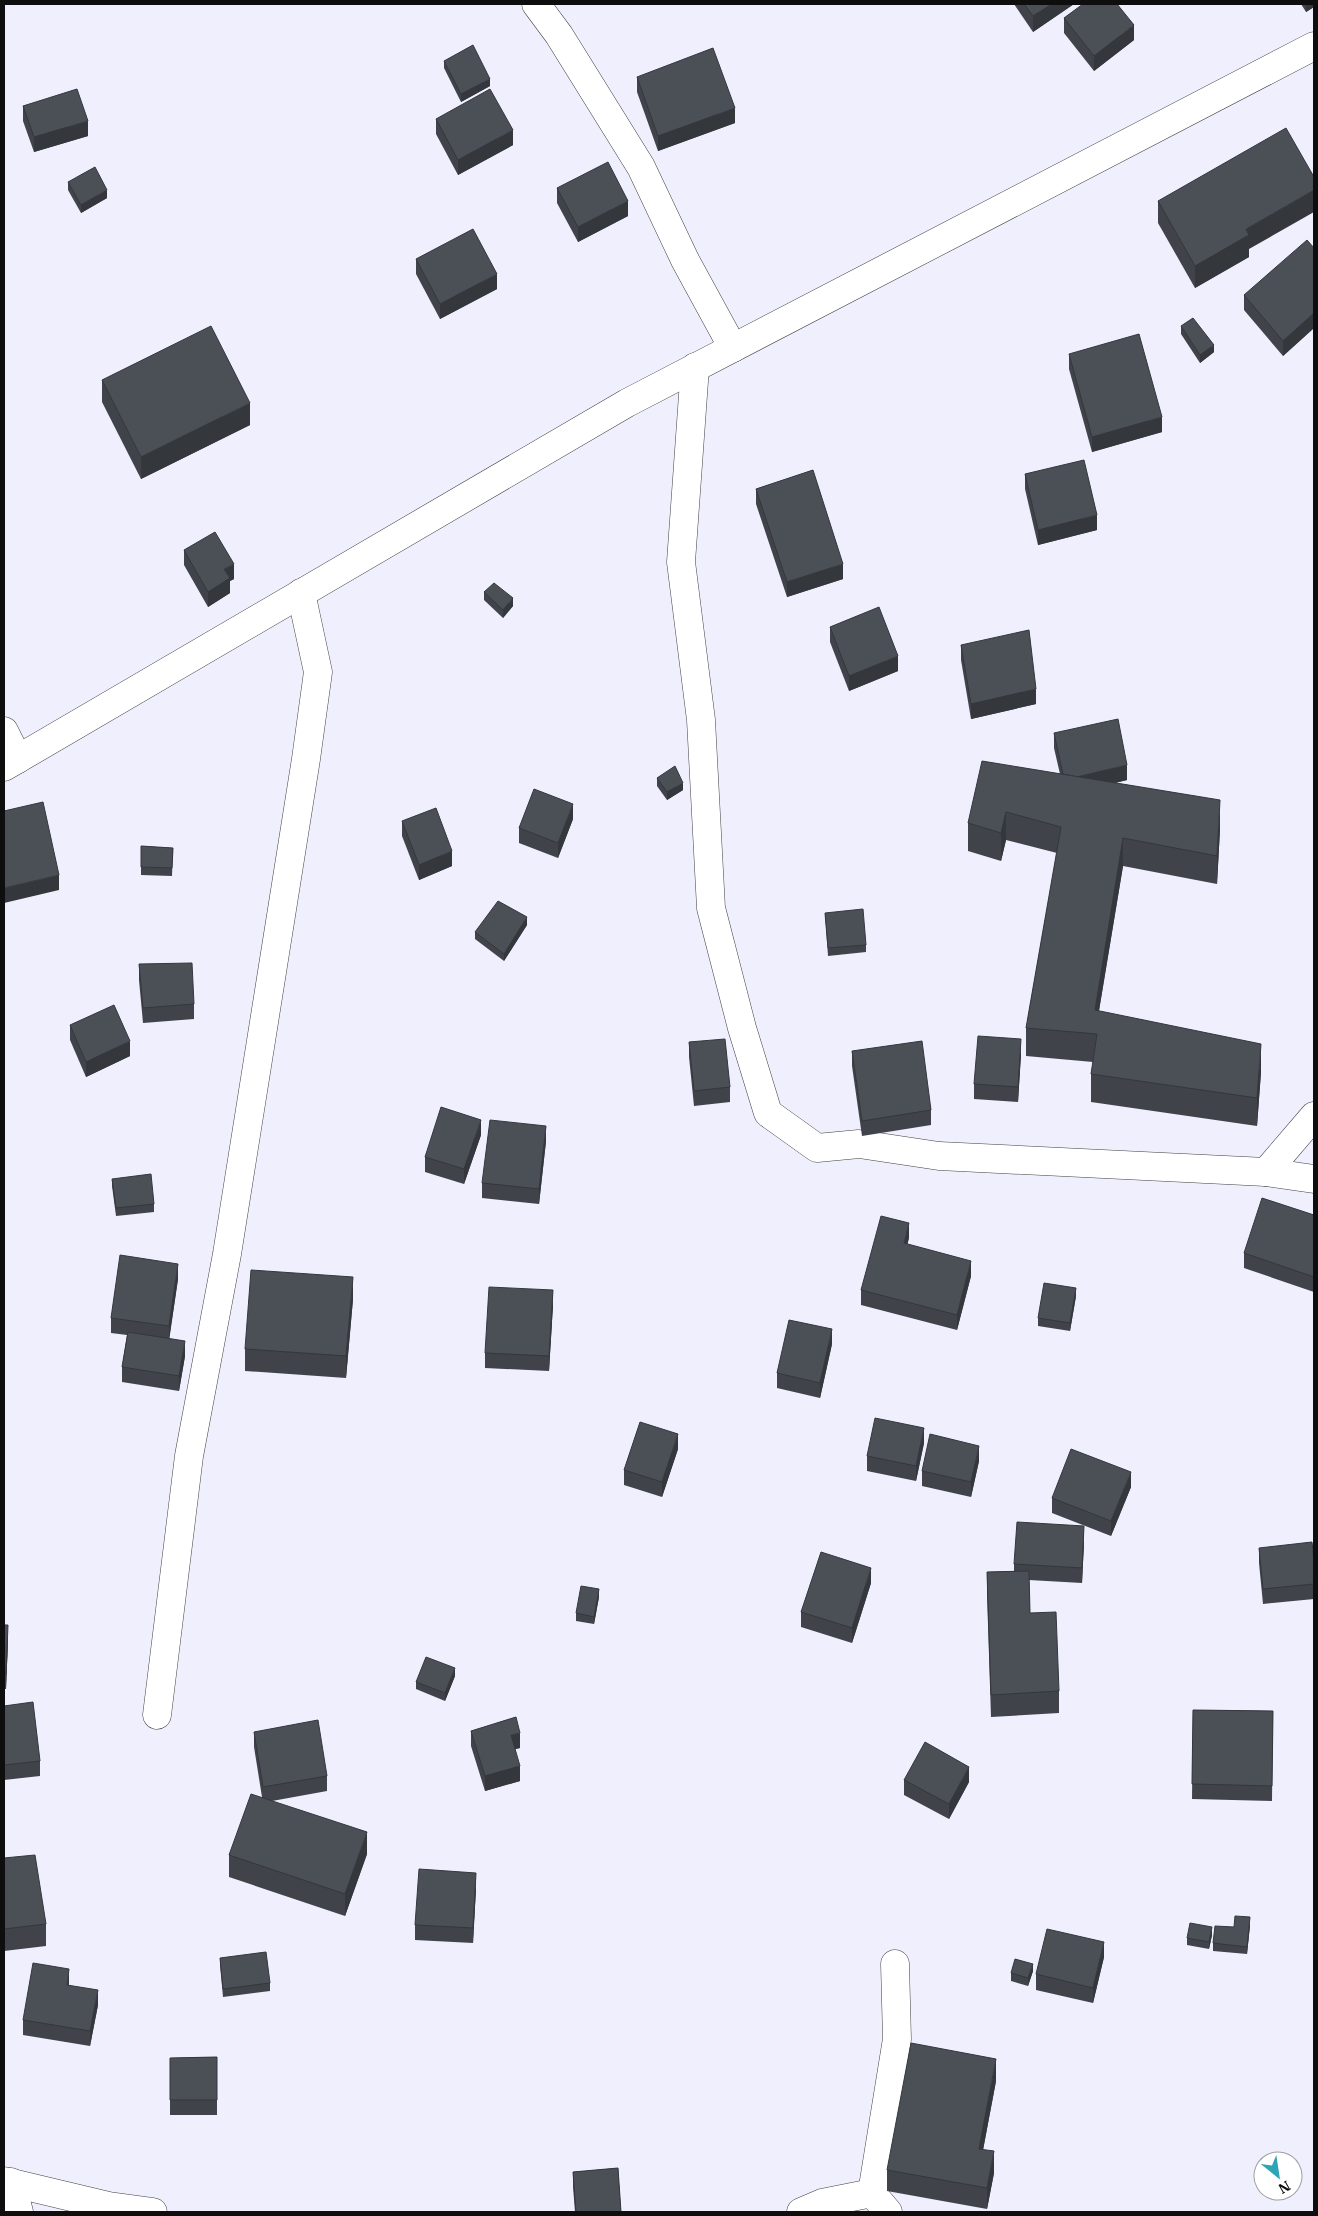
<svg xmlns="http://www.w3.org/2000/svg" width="1318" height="2216" viewBox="0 0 1318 2216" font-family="'IBM Plex Serif',serif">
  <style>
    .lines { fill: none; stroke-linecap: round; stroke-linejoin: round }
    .street-casing { stroke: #414141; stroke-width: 29 }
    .street { stroke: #fff; stroke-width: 28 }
    .wall { fill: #40444a }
    .shaded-wall { fill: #34373c }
    .building { fill: #4b4f56; stroke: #34373c }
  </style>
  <rect width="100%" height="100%" fill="#efeffe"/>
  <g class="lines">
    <g class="street-casing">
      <g id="street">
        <polyline points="536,4 559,35 641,167 685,260 733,348"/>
        <polyline points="695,367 681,562 701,720 711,908 742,1028 768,1113 817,1148 859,1144 939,1156 1266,1172 1314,1179"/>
        <polyline points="4,731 18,759"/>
        <polyline points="4,767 627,403 1314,46"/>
        <polyline points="1266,1172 1314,1116"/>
        <polyline points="157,1715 189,1456 227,1254 306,759 318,672 301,593"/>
        <polyline points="4,2181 109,2206 153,2212"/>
        <polyline points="11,2182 19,2212"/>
        <polyline points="872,2193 897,2039 895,1964"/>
        <polyline points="801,2212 822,2203 872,2193 888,2212"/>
      </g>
    </g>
    <use href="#street" class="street"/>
  </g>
  <g class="wall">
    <polygon points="1014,4 1074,4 1033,32"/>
    <polygon points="1301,4 1314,4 1314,7 1306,12"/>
    <polygon points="1064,18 1134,40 1094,71 1064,33"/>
    <polygon points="444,61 490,86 461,102 444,68"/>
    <polygon points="637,77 735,123 658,151 637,92"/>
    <polygon points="23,106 88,136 34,152 23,121"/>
    <polygon points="436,119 513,145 458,175 436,134"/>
    <polygon points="68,182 107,198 81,213 68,190"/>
    <polygon points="557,188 628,216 578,242 557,203"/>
    <polygon points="1158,201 1249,249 1249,257 1195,288 1158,223"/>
    <polygon points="1314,248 1314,328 1283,356 1244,310 1244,295"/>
    <polygon points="416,259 497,289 440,319 416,274"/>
    <polygon points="1181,326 1214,352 1200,363 1181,334"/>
    <polygon points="1069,354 1162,432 1092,452 1069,369"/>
    <polygon points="102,380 250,425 141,479 102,402"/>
    <polygon points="1025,474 1097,530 1038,545 1025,489"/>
    <polygon points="756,489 843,579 787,597 756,504"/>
    <polygon points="184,550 234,579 230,581 230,593 208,607 184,565"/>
    <polygon points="484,592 513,606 503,618 484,600"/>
    <polygon points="830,627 898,671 849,691 830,642"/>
    <polygon points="961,645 1036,704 971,719 961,660"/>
    <polygon points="1054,733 1127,780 1115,783 1220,829 1217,884 1123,866 1099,1011 1261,1072 1257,1126 1091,1102 1091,1074 1093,1062 1026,1056 1026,1028 1057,853 1006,840 1001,861 968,851 968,823 1060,774 1054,748"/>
    <polygon points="657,778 683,790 667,800 657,786"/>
    <polygon points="573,819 558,858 519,843 519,828"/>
    <polygon points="402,821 452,866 419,880 402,836"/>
    <polygon points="141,846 173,848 172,876 141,875"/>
    <polygon points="825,913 866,945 866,952 828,956"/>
    <polygon points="527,925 504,961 475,939 475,932"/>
    <polygon points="139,964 194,1004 194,1019 143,1023 139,980"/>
    <polygon points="70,1025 130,1056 86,1077 70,1040"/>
    <polygon points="689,1042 730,1087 730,1102 694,1106 689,1057"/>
    <polygon points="852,1051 931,1110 931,1125 862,1136 852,1066"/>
    <polygon points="1021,1054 1018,1102 974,1099 974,1084"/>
    <polygon points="481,1135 464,1184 425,1172 425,1157"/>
    <polygon points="546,1141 539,1204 482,1198 482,1183"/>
    <polygon points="112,1179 154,1204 154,1212 116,1216 112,1186"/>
    <polygon points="1314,1215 1314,1292 1244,1268 1244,1253"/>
    <polygon points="909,1238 907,1244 971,1276 957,1330 861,1305 861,1290"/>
    <polygon points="178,1279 169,1339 185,1356 179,1391 122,1382 122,1367 127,1335 111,1333 111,1318"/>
    <polygon points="1076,1296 1070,1331 1038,1326 1038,1318"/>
    <polygon points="353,1299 346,1378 245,1371 245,1349"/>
    <polygon points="553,1305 549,1371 485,1368 485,1353"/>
    <polygon points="832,1344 820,1398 777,1388 777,1373"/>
    <polygon points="924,1443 916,1481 867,1471 867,1456"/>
    <polygon points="678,1449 662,1497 624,1485 624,1470"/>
    <polygon points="979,1461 971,1497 922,1486 922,1471"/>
    <polygon points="1131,1487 1111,1536 1052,1513 1052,1498"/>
    <polygon points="1084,1542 1082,1583 1029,1580 1030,1613 1059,1691 1059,1713 991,1717 987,1594 987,1572 1014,1571 1014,1564"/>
    <polygon points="1259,1548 1314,1560 1314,1599 1263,1604 1259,1563"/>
    <polygon points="871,1583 852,1643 801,1627 801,1612"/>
    <polygon points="599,1597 594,1624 576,1621 576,1613"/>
    <polygon points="4,1625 8,1640 6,1689 4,1689"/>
    <polygon points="455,1676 445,1701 416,1689 416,1682"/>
    <polygon points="4,1706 40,1761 40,1776 4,1780"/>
    <polygon points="1193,1710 1273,1711 1272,1801 1192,1799"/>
    <polygon points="471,1731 520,1748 515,1749 520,1781 485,1791 471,1746"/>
    <polygon points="254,1732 327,1776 327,1791 272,1801 367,1854 345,1916 229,1877 229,1855 262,1797 254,1747"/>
    <polygon points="904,1780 969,1782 949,1819 904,1795"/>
    <polygon points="4,1858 46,1924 46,1946 4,1951"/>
    <polygon points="476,1888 473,1943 415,1940 415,1925"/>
    <polygon points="1250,1925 1247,1954 1213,1951 1213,1943 1234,1927"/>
    <polygon points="1212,1935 1209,1949 1187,1945 1187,1938"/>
    <polygon points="1104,1957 1093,2003 1036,1990 1036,1974"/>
    <polygon points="220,1958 270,1983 270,1991 223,1997 220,1965"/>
    <polygon points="1033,1971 1028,1986 1011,1981 1011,1973"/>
    <polygon points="69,1985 98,2005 90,2046 23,2035 23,2020"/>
    <polygon points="217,2057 217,2115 170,2115 170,2058"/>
    <polygon points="996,2081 983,2150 994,2173 987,2209 887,2191 887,2170"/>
    <polygon points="618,2168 621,2212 575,2212 573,2187 573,2172"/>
  </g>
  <g class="shaded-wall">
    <polygon points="1052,4 1074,4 1033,32 1033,16"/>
    <polygon points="1306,4 1314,4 1314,7 1306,12"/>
    <polygon points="1134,25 1134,40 1094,71 1094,56"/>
    <polygon points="490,79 490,86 461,102 461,94"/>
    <polygon points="735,108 735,123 658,151 658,136"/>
    <polygon points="88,121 88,136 34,152 34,137"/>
    <polygon points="513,130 513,145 458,175 458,160"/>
    <polygon points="107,190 107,198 81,213 81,205"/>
    <polygon points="1314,190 1314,212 1249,249 1249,257 1195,288 1195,266 1246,229"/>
    <polygon points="628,201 628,216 578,242 578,227"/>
    <polygon points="497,274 497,289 440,319 440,304"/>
    <polygon points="1314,313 1314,328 1283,356 1283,341"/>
    <polygon points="1214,345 1214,352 1200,363 1200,355"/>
    <polygon points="250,403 250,425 141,479 141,457"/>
    <polygon points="1162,417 1162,432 1092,452 1092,437"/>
    <polygon points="1097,515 1097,530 1038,545 1038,530"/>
    <polygon points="234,564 234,579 230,581 230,593 208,607 208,592 224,569"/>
    <polygon points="843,564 843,579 787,597 787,582"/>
    <polygon points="513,598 513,606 503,618 503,610"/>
    <polygon points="898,656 898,671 849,691 849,676"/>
    <polygon points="1036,689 1036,704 971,719 971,704"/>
    <polygon points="1127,765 1127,780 1064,795 1064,780"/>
    <polygon points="683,783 683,790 667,800 667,792"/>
    <polygon points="1220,800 1220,829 1217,884 1217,856"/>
    <polygon points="573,804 573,819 558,858 558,843"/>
    <polygon points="1006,812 1006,840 1001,861 1001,833"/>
    <polygon points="1123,838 1123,866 1095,1034 1095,1010"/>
    <polygon points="452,851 452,866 419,880 419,865"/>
    <polygon points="59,875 59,890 4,903 4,888"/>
    <polygon points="527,917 527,925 504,961 504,954"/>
    <polygon points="1021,1039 1021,1054 1018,1102 1018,1087"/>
    <polygon points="130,1041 130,1056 86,1077 86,1062"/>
    <polygon points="1261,1044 1261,1072 1257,1126 1257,1098"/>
    <polygon points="481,1120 481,1135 464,1184 464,1169"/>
    <polygon points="546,1126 546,1141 539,1204 539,1189"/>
    <polygon points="909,1223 909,1238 904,1258 904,1243"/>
    <polygon points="971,1261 971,1276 957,1330 957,1315"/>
    <polygon points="178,1264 178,1279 169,1341 169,1326"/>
    <polygon points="353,1277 353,1299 346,1378 346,1356"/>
    <polygon points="1076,1288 1076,1296 1070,1331 1070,1323"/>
    <polygon points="553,1290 553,1305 549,1371 549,1356"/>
    <polygon points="832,1329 832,1344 820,1398 820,1383"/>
    <polygon points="185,1341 185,1356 179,1391 179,1376"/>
    <polygon points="924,1428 924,1443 916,1481 916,1466"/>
    <polygon points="678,1434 678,1449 662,1497 662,1482"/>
    <polygon points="979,1446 979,1461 971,1497 971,1482"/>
    <polygon points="1131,1472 1131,1487 1111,1536 1111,1521"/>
    <polygon points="1084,1526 1084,1542 1082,1583 1082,1568"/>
    <polygon points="871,1568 871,1583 852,1643 852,1628"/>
    <polygon points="599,1589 599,1597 594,1624 594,1617"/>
    <polygon points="8,1625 8,1640 6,1689 6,1674"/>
    <polygon points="455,1668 455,1676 445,1701 445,1693"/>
    <polygon points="520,1733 520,1748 511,1750 511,1735"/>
    <polygon points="520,1766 520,1781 485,1791 485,1776"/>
    <polygon points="969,1767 969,1782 949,1819 949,1804"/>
    <polygon points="367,1832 367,1854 345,1916 345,1894"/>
    <polygon points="476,1873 476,1888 473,1943 473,1928"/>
    <polygon points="1250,1917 1250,1925 1247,1954 1247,1947"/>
    <polygon points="1212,1927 1212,1935 1209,1949 1209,1942"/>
    <polygon points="1104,1942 1104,1957 1093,2003 1093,1988"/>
    <polygon points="1033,1964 1033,1971 1028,1986 1028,1978"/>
    <polygon points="69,1969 69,1984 67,2000 67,1985"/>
    <polygon points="98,1990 98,2005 90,2046 90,2031"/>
    <polygon points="996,2059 996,2081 979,2171 979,2149"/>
    <polygon points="994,2151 994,2173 987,2209 987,2188"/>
  </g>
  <g class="building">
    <polygon points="1024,4 1052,4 1033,16"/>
    <polygon points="1083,4 1117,4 1134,25 1094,56 1064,18"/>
    <polygon points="473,45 490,79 461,94 444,61"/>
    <polygon points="713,48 735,108 658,136 637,77"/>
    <polygon points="77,89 88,121 34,137 23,106"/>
    <polygon points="490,89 513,130 458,160 436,119"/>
    <polygon points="1286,128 1314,177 1314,190 1246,229 1249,235 1195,266 1158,201"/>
    <polygon points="608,162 628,201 578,227 557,188"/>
    <polygon points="95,167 107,190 81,205 68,182"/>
    <polygon points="473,229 497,274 440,304 416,259"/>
    <polygon points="1307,240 1314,248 1314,313 1283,341 1244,295"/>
    <polygon points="1193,318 1214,345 1200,355 1181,326"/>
    <polygon points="211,326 250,403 141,457 102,380"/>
    <polygon points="1139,334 1162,417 1092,437 1069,354"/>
    <polygon points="1084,460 1097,515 1038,530 1025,474"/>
    <polygon points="813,470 843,564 787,582 756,489"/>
    <polygon points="215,532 234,564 224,569 230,578 208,592 184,550"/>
    <polygon points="494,583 513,598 503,610 484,592"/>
    <polygon points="879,607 898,656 849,676 830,627"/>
    <polygon points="1029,630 1036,689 971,704 961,645"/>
    <polygon points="1118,719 1127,765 1077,777 1063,774 1054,733"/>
    <polygon points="982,761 1220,800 1217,856 1123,838 1095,1010 1261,1044 1257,1098 1091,1074 1097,1034 1026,1028 1061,827 1006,812 1001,833 968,823"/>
    <polygon points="675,766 683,783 667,792 657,778"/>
    <polygon points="534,789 573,804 558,843 519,828"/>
    <polygon points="43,802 59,875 4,888 4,811"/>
    <polygon points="436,808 452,851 419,865 402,821"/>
    <polygon points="141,846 173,848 172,868 141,867"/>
    <polygon points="498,901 527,917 504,954 475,932"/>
    <polygon points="863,909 866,945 828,948 825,913"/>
    <polygon points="192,963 194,1004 143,1008 139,964"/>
    <polygon points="114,1005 130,1041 86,1062 70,1025"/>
    <polygon points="978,1036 1021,1039 1018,1087 974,1084"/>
    <polygon points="725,1039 730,1087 694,1091 689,1042"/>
    <polygon points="922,1041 931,1110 862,1121 852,1051"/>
    <polygon points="441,1107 481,1120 464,1169 425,1157"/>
    <polygon points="490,1120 546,1126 539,1189 482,1183"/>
    <polygon points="151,1174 154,1204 116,1208 112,1179"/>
    <polygon points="1262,1198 1314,1215 1314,1277 1244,1253"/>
    <polygon points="881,1216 909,1223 904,1243 971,1261 957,1315 861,1290"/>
    <polygon points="120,1255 178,1264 169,1326 111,1318"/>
    <polygon points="251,1270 353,1277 346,1356 245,1349"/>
    <polygon points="1044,1283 1076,1288 1070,1323 1038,1318"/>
    <polygon points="489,1287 553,1290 549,1356 485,1353"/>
    <polygon points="789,1320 832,1329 820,1383 777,1373"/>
    <polygon points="128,1332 185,1341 179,1376 122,1367"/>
    <polygon points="875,1418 924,1428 916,1466 867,1456"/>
    <polygon points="640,1422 678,1434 662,1482 624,1470"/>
    <polygon points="930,1434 979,1446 971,1482 922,1471"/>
    <polygon points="1071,1449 1131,1472 1111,1521 1052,1498"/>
    <polygon points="1017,1522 1084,1526 1082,1568 1014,1564"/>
    <polygon points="1312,1542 1314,1560 1314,1584 1263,1589 1259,1548"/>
    <polygon points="821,1552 871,1568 852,1628 801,1612"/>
    <polygon points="1029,1571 1030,1613 1056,1612 1059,1691 991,1695 987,1572"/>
    <polygon points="581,1586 599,1589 594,1617 576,1613"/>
    <polygon points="4,1625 8,1625 6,1674 4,1674"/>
    <polygon points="426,1657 455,1668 445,1693 416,1682"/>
    <polygon points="33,1702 40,1761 4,1765 4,1706"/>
    <polygon points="1193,1710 1273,1711 1272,1786 1192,1784"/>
    <polygon points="516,1717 520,1733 511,1735 520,1766 485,1776 471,1731"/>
    <polygon points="318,1720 327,1776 263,1787 254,1732"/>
    <polygon points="925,1742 969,1767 949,1804 904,1780"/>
    <polygon points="251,1794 367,1832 345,1894 229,1855"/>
    <polygon points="35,1855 46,1924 4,1929 4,1858"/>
    <polygon points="419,1869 476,1873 473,1928 415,1925"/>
    <polygon points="1235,1916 1250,1917 1247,1947 1213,1943 1215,1926 1234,1927"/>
    <polygon points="1190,1923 1212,1927 1209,1942 1187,1938"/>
    <polygon points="1047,1929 1104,1942 1093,1988 1036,1974"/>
    <polygon points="266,1952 270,1983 223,1989 220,1958"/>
    <polygon points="1015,1959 1033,1964 1028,1978 1011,1973"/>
    <polygon points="33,1963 69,1969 67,1985 98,1990 90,2031 23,2020"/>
    <polygon points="911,2043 996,2059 979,2149 994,2151 987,2188 887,2170"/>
    <polygon points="217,2057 217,2100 170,2100 170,2058"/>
    <polygon points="618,2168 621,2212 576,2212 573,2172"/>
  </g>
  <rect width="1318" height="2216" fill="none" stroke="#0e0e0e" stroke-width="10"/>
  <g transform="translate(1278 2176) rotate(150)"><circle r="24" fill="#ffffff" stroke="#9f9f9f"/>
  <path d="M0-4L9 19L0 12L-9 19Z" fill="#2da5b7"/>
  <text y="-8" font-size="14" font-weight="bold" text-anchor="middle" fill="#0e0e0e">N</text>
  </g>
</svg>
